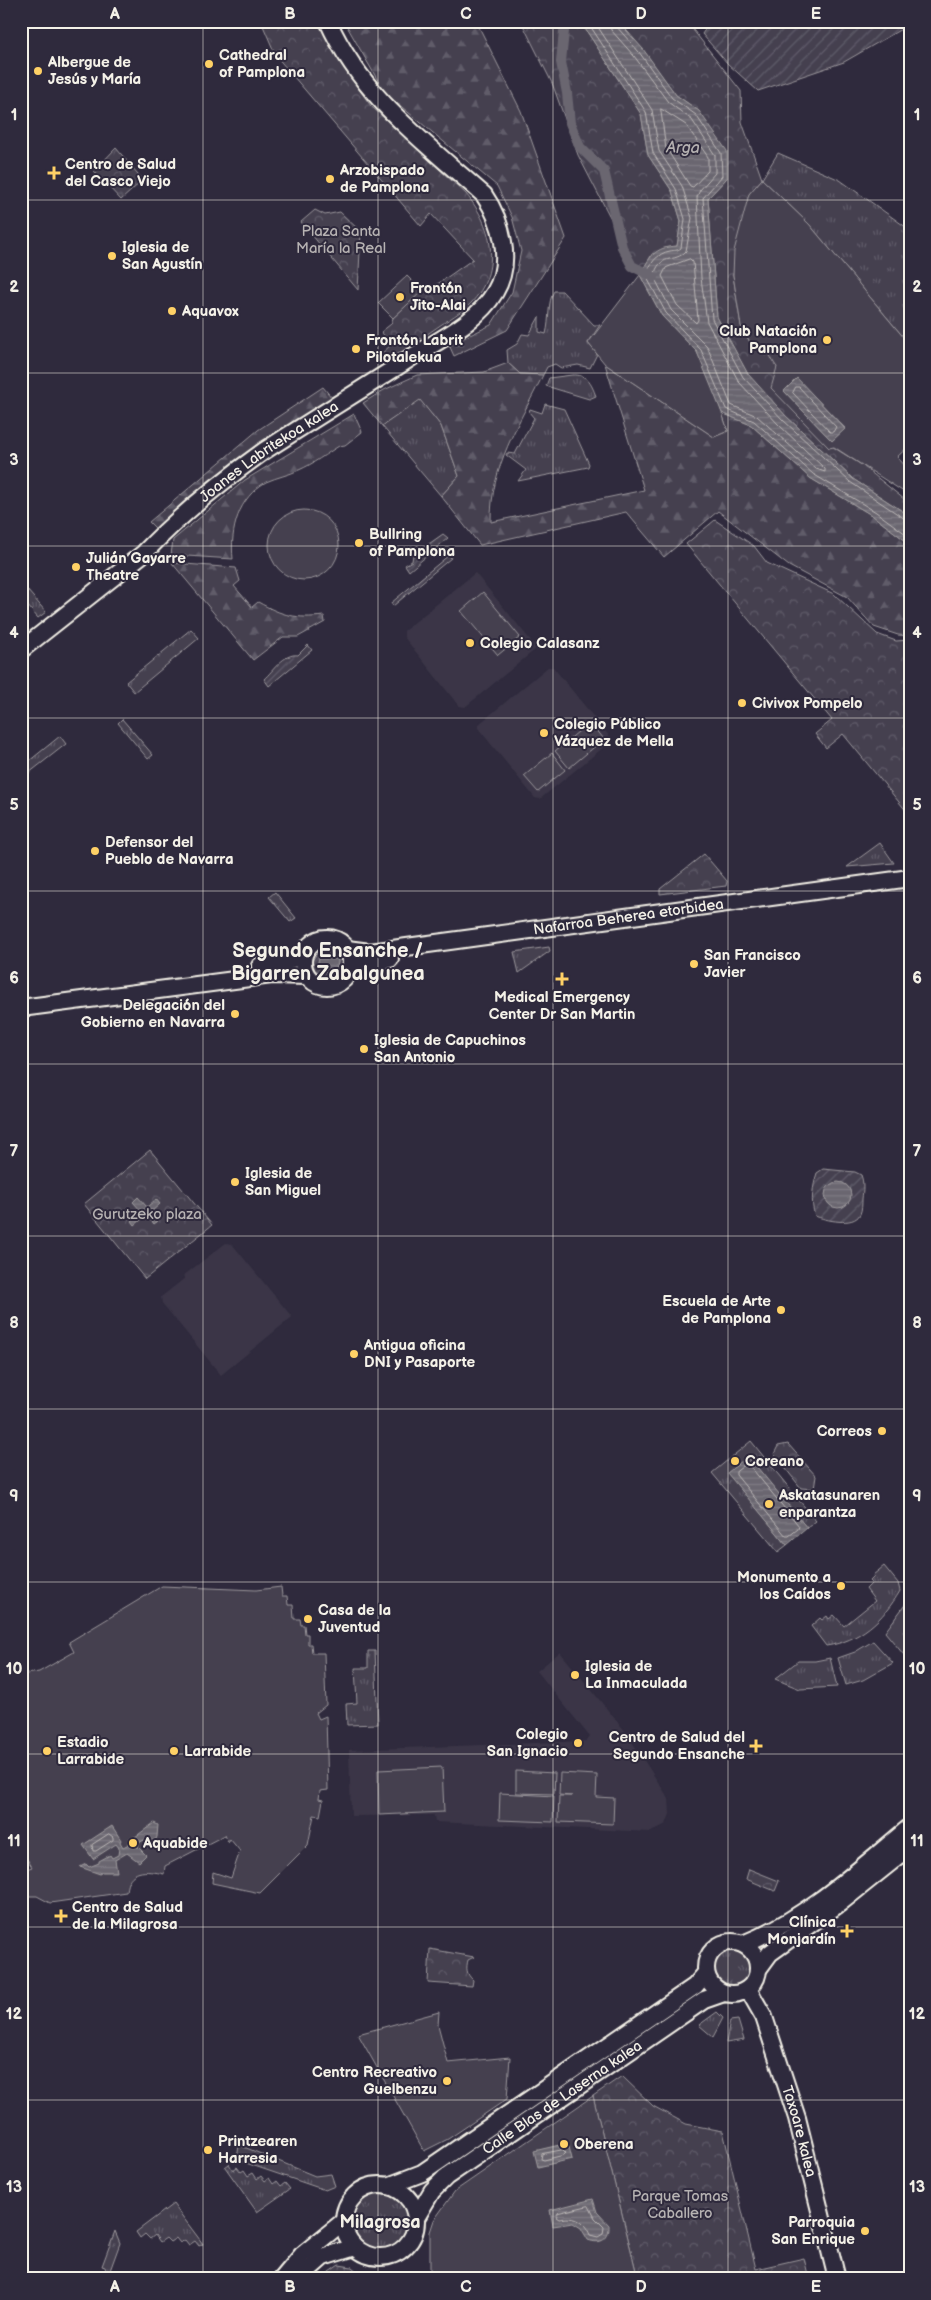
<svg xmlns="http://www.w3.org/2000/svg" width="931" height="2300" viewBox="0 0 931 2300" font-family="'Balsamiq Sans',sans-serif">
  <style>
    .built { fill: #3b3647 }
    .grass { fill: url(#grass-tufts); stroke: #9c989c }
    .forest { fill: url(#forest-firs); stroke: #9c989c }
    .park { fill: url(#park-crowns); stroke: #9c989c }
    .garden { fill: url(#garden-furrows); stroke: #9c989c }
    .pitch { fill: #454050; stroke: #9c989c; fill-rule: evenodd }
    .water { fill: url(#water-rules); stroke: #a19ea0 }
    .lines { fill: none; stroke-linecap: round; stroke-linejoin: round }
    .shore { stroke: #bdb9b8; stroke-width: 1 }
    .canal { stroke: #6a6670; stroke-width: 10 }
    .major-casing { stroke: #f4f1e8; stroke-width: 20 }
    .major { stroke: #2f2a3d; stroke-width: 16 }
    .grid { fill: none; stroke: #f4f1e8; stroke-width: 1; stroke-opacity: 0.55 }
    .poi-dot { fill: #ffd166; stroke: #2f2a3d; stroke-width: 2 }
    .labels { text-anchor: middle; dominant-baseline: central; stroke-width: 4; stroke-linejoin: round; paint-order: stroke }
    .poi-label { font-size: 15px; font-weight: bold; fill: #f4f1e8; stroke: #2f2a3d; text-anchor: start }
    .park-label { font-size: 15px; fill: #b7b3b3; stroke: #2f2a3d }
    .street-label { font-size: 15px; fill: #f4f1e8; stroke: #2f2a3d }
    .water-label { font-size: 16px; font-style: italic; fill: #b6b2b2; stroke: #2f2a3d }
    .quarter-label { font-size: 18px; font-weight: bold; fill: #f4f1e8; stroke: #2f2a3d }
    .district-label { font-size: 20px; font-weight: bold; fill: #f4f1e8; stroke: #2f2a3d }
    .neatline { fill: none; stroke: #f4f1e8; stroke-width: 2 }
    .grid-label { font-size: 16px; text-anchor: middle; font-weight: bold; fill: #f4f1e8 }
  </style>
  <defs>
    <pattern id="grass-tufts" width="24" height="20" patternUnits="userSpaceOnUse" patternTransform="scale(1.25)"><rect width="24" height="20" fill="#454050"/><path d="M3 7l-1-3M5 7V3M7 7l1-3M15 17l-1-3M17 17v-4M19 17l1-3" fill="none" stroke="#605c69"/></pattern>
    <pattern id="forest-firs" width="22" height="20" patternUnits="userSpaceOnUse" patternTransform="scale(1.25)"><rect width="22" height="20" fill="#454050"/><path d="M5 1l3.5 6h-7zM16 11l3.5 6h-7z" fill="#605c69"/></pattern>
    <pattern id="park-crowns" width="20" height="18" patternUnits="userSpaceOnUse" patternTransform="scale(1.25)"><rect width="20" height="18" fill="#454050"/><path d="M2 6a3 3 0 1 1 6 0M12 15a3 3 0 1 1 6 0" fill="none" stroke="#605c69"/></pattern>
    <pattern id="garden-furrows" width="10" height="10" patternUnits="userSpaceOnUse" patternTransform="scale(1.25)"><rect width="10" height="10" fill="#454050"/><path d="M-1 1l2-2M0 10L10 0M9 11l2-2" fill="none" stroke="#605c69"/></pattern>
    <pattern id="water-rules" width="6" height="5" patternUnits="userSpaceOnUse" patternTransform="scale(1.25)"><rect width="6" height="5" fill="#6a6670"/><path d="M0 2.5h6" fill="none" stroke="#807c84"/></pattern>
  </defs>
  <rect width="100%" height="100%" fill="#2f2a3d"/>
  <filter id="ink" filterUnits="userSpaceOnUse"><feTurbulence type="fractalNoise" baseFrequency=".02" numOctaves="2"/><feDisplacementMap in="SourceGraphic" scale="10" xChannelSelector="R" yChannelSelector="G"/><feConvolveMatrix kernelMatrix="1 2 1 2 8 2 1 2 1" color-interpolation-filters="sRGB"/></filter>
  <g filter="url(#ink)">
    <g class="built">
      <polygon points="475,573 537,648 465,707 459,706 404,637 404,631"/>
      <polygon points="548,667 553,667 610,737 610,742 540,799 535,798 478,728 478,725"/>
      <polygon points="226,1243 232,1244 292,1317 221,1375 162,1303 161,1297 185,1278 183,1276"/>
      <polygon points="560,1652 625,1731 669,1799 670,1814 666,1824 651,1832 435,1822 434,1815 351,1816 349,1750 587,1741 590,1737 537,1671"/>
    </g>
    <g class="grass">
      <polygon points="778,153 840,180 910,230 910,345 809,224 762,179"/>
      <path d="M554 291H562L594 325H600L588 343 597 354 590 368 578 365 561 368 555 364 547 367 543 375 520 374 508 363 507 350 517 344 522 334 529 335 539 317V332L546 334C550 319 547 303 554 291Z"/>
      <path d="M572 375C587 374 591 383 596 396L589 399 546 386 549 378Z"/>
      <polygon points="420,399 441,426 459,476 441,496 382,426"/>
      <polygon points="545,404 564,409 589,464 588,467 518,481 526,470 506,455 507,453 515,454 534,418 529,412 530,409 542,413"/>
      <polygon points="21,583 46,612 38,618 21,598"/>
      <polygon points="191,629 199,638 134,692 126,682"/>
      <polygon points="122,719 153,755 148,759 118,723"/>
      <polygon points="60,736 66,744 29,773 23,766"/>
      <polygon points="880,843 894,863 847,867"/>
      <polygon points="275,892 296,918 290,922 269,897"/>
      <polygon points="549,947 550,951 519,973 514,952"/>
      <polygon points="751,1441 816,1521 807,1528 747,1457 728,1473 787,1545 778,1552 712,1473"/>
      <path d="M884 1566 898 1583 900 1591C883 1620 860 1641 826 1646L811 1626 820 1618 822 1620 827 1616 829 1619 834 1615 844 1626 875 1601 866 1589 872 1583 870 1581 874 1577 873 1575Z"/>
      <polygon points="907,1602 910,1603 910,1649 904,1655 885,1632"/>
      <polygon points="873,1641 893,1663 863,1680 846,1685 838,1658 855,1652"/>
      <polygon points="368,1651 375,1651 378,1724 347,1725 346,1704 357,1703 355,1668 368,1668"/>
      <polygon points="830,1658 837,1687 800,1689 775,1679 798,1661 815,1661"/>
      <circle cx="733" cy="1967" r="19"/>
      <polygon points="717,2012 723,2018 713,2037 699,2025"/>
      <polygon points="738,2020 744,2040 726,2043 730,2021"/>
      <polygon points="239,2145 315,2176 331,2174 335,2186 325,2190 237,2160"/>
      <polygon points="229,2164 233,2170 237,2167 241,2172 244,2170 248,2176 253,2173 257,2179 261,2176 265,2181 269,2178 273,2184 277,2181 281,2186 285,2183 290,2189 257,2212 225,2167"/>
      <circle cx="380" cy="2222" r="29"/>
      <polygon points="173,2204 203,2244 199,2246 195,2241 189,2245 185,2240 180,2243 176,2238 170,2242 166,2238 160,2242 155,2235 150,2239 145,2234 140,2238 136,2232"/>
      <polygon points="115,2231 120,2243 108,2276 105,2267 102,2266"/>
    </g>
    <g class="forest">
      <polygon points="344,21 476,21 521,111 566,238 507,330 454,356 449,345 491,325 512,292 521,251 512,217 497,186 385,93"/>
      <path d="M508 363 520 374 543 375C519 424 490 467 491 522L644 490 605 364 714 437 728 431 722 413 751 425 810 478 873 516 910 544V636L898 635 874 627 847 597 789 566 718 511 664 557 626 512 480 545 441 496 459 476 441 426 420 400 382 426 363 403 384 390 417 375 484 372Z"/>
      <polygon points="323,387 332,398 256,448 157,530 149,522 258,430"/>
      <path d="M354 414 362 432 345 445 339 446C326 454 313 464 299 470 289 475 277 477 266 482 238 498 230 530 233 559L171 555 173 540 245 480Z"/>
      <path d="M172 563 236 568 240 581 234 586 252 607 258 602C283 616 296 619 324 616L325 622 298 637H283L253 660Z"/>
    </g>
    <g class="park">
      <path d="M261 21H322L341 64 371 106 466 194C494 227 503 274 467 307 459 313 450 319 442 324 423 337 404 350 385 363L379 356 392 344 381 332 391 324 393 318 422 291 439 283 473 259 431 214 421 226 276 56Z"/>
      <polygon points="521,21 580,21 641,114 648,155 672,191 681,221 677,246 652,254 640,275 578,155 552,83"/>
      <path d="M618 21H686L741 91 742 122 762 179 749 194 733 275 741 326 754 349C765 346 770 349 772 360L833 447 863 466 910 504V516L853 479 786 416 748 375 717 317 708 198 727 178 699 111 676 95 643 50Z"/>
      <polygon points="116,148 143,180 121,200 94,171"/>
      <polygon points="315,210 325,215 340,212 361,232 358,290 301,222"/>
      <polygon points="715,520 754,546 767,563 834,594 877,634 896,641 910,640 908,813 843,734 826,748 815,734 832,720 686,544"/>
      <polygon points="704,854 727,881 726,886 660,894 660,889"/>
      <polygon points="150,1150 212,1225 145,1279 84,1204"/>
      <polygon points="788,1444 816,1476 814,1489 801,1488 774,1454 778,1446"/>
      <polygon points="749,1869 779,1881 775,1891 746,1879"/>
      <path d="M430 1949 474 1957 468 1960C466 1968 466 1974 473 1980L472 1986 428 1983Z"/>
      <polygon points="622,2076 653,2106 686,2124 723,2131 756,2269 804,2258 809,2279 638,2279 593,2096"/>
      <polygon points="339,2265 352,2267 366,2279 323,2279 329,2272"/>
    </g>
    <g class="garden">
      <polygon points="711,21 910,21 910,24 844,62 758,91 728,64 702,34"/>
      <polygon points="443,534 448,538 409,571 405,565 412,561 413,555"/>
      <polygon points="449,555 451,558 393,606 391,603"/>
      <path d="M308 645 312 650 269 686 264 679C274 670 284 653 298 655Z"/>
      <polygon points="328,947 337,950 342,963 339,971 327,977 315,970 312,961 319,950"/>
      <path d="M823 1169 855 1172 861 1175C864 1183 863 1190 862 1199 862 1203 862 1210 860 1214 854 1227 825 1220 815 1216 810 1202 813 1186 817 1173Z"/>
    </g>
    <g class="pitch">
      <path d="M762 179 809 224 910 345V445L897 457 910 471V496L834 447 829 448 771 388 777 367C768 357 771 344 754 349L741 326 733 275 734 251 749 194ZM797 379 845 428 832 441 784 391Z"/>
      <polygon points="640,275 662,316 697,352 715,392 728,431 714,437 605,364 588,343"/>
      <polygon points="407,276 422,291 393,318 378,303"/>
      <circle cx="304" cy="545" r="35"/>
      <polygon points="483,592 520,637 498,655 461,611"/>
      <polygon points="590,722 604,739 569,768 555,751"/>
      <polygon points="552,753 565,770 538,792 524,776"/>
      <path d="M162 1586 256 1590 281 1587 282 1596H287L288 1605H293L294 1619H300L301 1625H304L305 1634H308V1644H311L312 1653H324L326 1705 316 1713 319 1719 326 1716 328 1790 320 1791 319 1799 323 1800 320 1816 314 1815 308 1845 260 1893 212 1883 213 1872 231 1878 240 1851 230 1839 228 1842 225 1835 165 1866 164 1874C146 1870 128 1868 126 1892L50 1903 37 1896H21V1871L32 1867 21 1849V1675L39 1672 74 1652 69 1642Z"/>
      <polygon points="442,1767 444,1812 379,1815 378,1770"/>
      <polygon points="516,1771 555,1773 554,1794 516,1793"/>
      <polygon points="560,1773 597,1775 596,1797 614,1798 613,1824 558,1822 559,1796 572,1796 559,1795"/>
      <polygon points="500,1793 554,1796 553,1822 499,1820"/>
      <polygon points="439,2012 438,2025 448,2063 510,2057 507,2099 448,2139 424,2151 358,2034"/>
      <polygon points="593,2096 638,2279 430,2279 430,2232 434,2220 455,2191"/>
    </g>
    <g class="water">
      <path d="M580 21H618L643 49 676 95 699 111 727 151V178L708 198 717 317 748 374 786 416 853 479 910 516V544L873 516 810 478 751 425 722 413 697 352 662 316 640 275C650 257 654 247 677 246L681 221 672 191 648 155 641 114Z"/>
      <polygon points="797,378 845,429 832,441 784,391"/>
      <circle cx="328" cy="962" r="10"/>
      <circle cx="838" cy="1195" r="13"/>
      <polygon points="138,1197 147,1207 156,1199 160,1204 151,1212 158,1221 154,1224 147,1215 135,1225 132,1221 142,1212 133,1202"/>
      <polygon points="748,1456 807,1528 787,1545 727,1473"/>
      <polygon points="154,1823 158,1825 157,1837 153,1845 144,1840 139,1843 138,1847 146,1855 139,1862 127,1853 115,1860 117,1872 101,1872 100,1874 80,1867 86,1864 89,1867 99,1863 99,1861 110,1855 112,1858 118,1855 119,1848 116,1844 93,1859 83,1845 112,1826 121,1840 120,1842 123,1847 129,1844 130,1838 135,1837"/>
      <polygon points="568,2143 572,2159 538,2167 534,2151"/>
      <path d="M593 2199 597 2212 609 2225C610 2239 601 2245 588 2240L581 2228 573 2223 553 2226 550 2210Z"/>
    </g>
    <g class="lines">
      <g class="shore">
        <path d="M587 21 646 112 653 153 676 189 685 219 681 248C677 251 675 250 670 251 657 253 649 265 646 276L666 313 701 350 726 409 754 421 813 474 876 512 910 537"/>
        <path d="M594 21 652 110 659 151 682 186 692 218 686 251C675 264 659 252 654 277L671 310 707 346 731 405 757 416 816 469 825 472V469L778 424 739 382 707 322 701 278 697 197 700 190 715 173V155L692 120 668 102 634 56 611 30 609 21"/>
        <polyline points="615,21 616,26 639,52 672,98 696,115 721,153 722,176 703,198 712,319 743,377 783,420 850,482 905,519 910,520"/>
        <polygon points="661,109 686,125 708,157 708,171 693,187 690,186 666,148"/>
        <polygon points="690,259 693,262 698,320 696,323 677,305 662,276 666,268"/>
        <polygon points="796,387 799,387 836,427 833,432 830,432 793,393"/>
        <polygon points="745,1465 749,1465 799,1526 798,1529 789,1536 786,1536 736,1475 736,1472"/>
        <polygon points="109,1834 113,1837 113,1840 96,1851 93,1851 92,1845"/>
        <polygon points="563,2150 566,2153 564,2155 544,2160 541,2159 542,2154"/>
        <path d="M589 2206 595 2218 604 2227 603 2234 598 2237 590 2235C584 2220 574 2216 559 2219L556 2217 558 2213Z"/>
      </g>
      <polyline class="canal" points="565,21 561,62 567,93 570,123 580,147 604,171 622,247 632,266 654,277"/>
      <g class="major-casing">
        <g id="major">
          <path id="s1" d="M21 650 144 553C180 515 222 481 264 451 312 420 361 390 409 359 438 340 477 323 495 292 513 262 502 221 484 195 423 141 362 97 328 21"/>
          <circle cx="327" cy="962" r="24"/>
          <path id="s2" d="M347 949 370 952 910 878"/>
          <polyline points="260,966 282,963 303,955"/>
          <polyline points="351,968 390,959"/>
          <polyline points="21,1008 272,975 306,976"/>
          <circle cx="732" cy="1968" r="26"/>
          <path d="M743 1944C806 1919 858 1870 910 1827"/>
          <polyline points="759,1968 770,1953 840,1903 910,1847"/>
          <path id="s3" d="M748 1989 764 2017 797 2118 837 2279"/>
          <circle cx="380" cy="2221" r="36"/>
          <polyline points="388,2186 422,2173 695,1986 706,1973"/>
          <path id="s4" d="M416 2218 432 2191 446 2177 704 2000 724 1993"/>
          <polyline points="282,2279 302,2255 344,2221"/>
          <polyline points="298,2279 323,2257 355,2247"/>
        </g>
      </g>
      <use href="#major" class="major"/>
    </g>
  </g>
  <path class="grid" d="M203 21V2279M378 21V2279M553 21V2279M728 21V2279M21 200H910M21 373H910M21 546H910M21 718H910M21 891H910M21 1064H910M21 1236H910M21 1409H910M21 1582H910M21 1754H910M21 1927H910M21 2100H910"/>
  <g class="poi-dot">
    <circle cx="209" cy="64" r="5"/>
    <circle cx="38" cy="71" r="5"/>
    <path d="M51.5 165.5h5v5h5v5h-5v5h-5v-5h-5v-5h5z"/>
    <circle cx="330" cy="179" r="5"/>
    <circle cx="112" cy="256" r="5"/>
    <circle cx="400" cy="297" r="5"/>
    <circle cx="172" cy="311" r="5"/>
    <circle cx="827" cy="340" r="5"/>
    <circle cx="356" cy="349" r="5"/>
    <circle cx="359" cy="543" r="5"/>
    <circle cx="76" cy="567" r="5"/>
    <circle cx="470" cy="643" r="5"/>
    <circle cx="742" cy="703" r="5"/>
    <circle cx="544" cy="733" r="5"/>
    <circle cx="95" cy="851" r="5"/>
    <circle cx="694" cy="964" r="5"/>
    <path d="M559.5 971.5h5v5h5v5h-5v5h-5v-5h-5v-5h5z"/>
    <circle cx="235" cy="1014" r="5"/>
    <circle cx="364" cy="1049" r="5"/>
    <circle cx="235" cy="1182" r="5"/>
    <circle cx="781" cy="1310" r="5"/>
    <circle cx="354" cy="1354" r="5"/>
    <circle cx="882" cy="1431" r="5"/>
    <circle cx="735" cy="1461" r="5"/>
    <circle cx="769" cy="1504" r="5"/>
    <circle cx="841" cy="1586" r="5"/>
    <circle cx="308" cy="1619" r="5"/>
    <circle cx="575" cy="1675" r="5"/>
    <circle cx="578" cy="1743" r="5"/>
    <path d="M753.5 1738.5h5v5h5v5h-5v5h-5v-5h-5v-5h5z"/>
    <circle cx="47" cy="1751" r="5"/>
    <circle cx="174" cy="1751" r="5"/>
    <circle cx="133" cy="1843" r="5"/>
    <path d="M58.5 1908.5h5v5h5v5h-5v5h-5v-5h-5v-5h5z"/>
    <path d="M844.5 1923.5h5v5h5v5h-5v5h-5v-5h-5v-5h5z"/>
    <circle cx="447" cy="2081" r="5"/>
    <circle cx="564" cy="2144" r="5"/>
    <circle cx="208" cy="2150" r="5"/>
    <circle cx="865" cy="2231" r="5"/>
  </g>
  <g class="labels">
    <g class="poi-label">
      <text x="219" y="55">Cathedral<tspan x="219" dy="17">of Pamplona</tspan></text>
      <text x="48" y="62">Albergue de<tspan x="48" dy="17">Jesús y María</tspan></text>
      <text x="65" y="164">Centro de Salud<tspan x="65" dy="17">del Casco Viejo</tspan></text>
      <text x="340" y="170">Arzobispado<tspan x="340" dy="17">de Pamplona</tspan></text>
      <text x="122" y="247">Iglesia de<tspan x="122" dy="17">San Agustín</tspan></text>
      <text x="410" y="288">Frontón<tspan x="410" dy="17">Jito-Alai</tspan></text>
      <text x="182" y="311">Aquavox</text>
      <text x="817" y="331" text-anchor="end">Club Natación<tspan x="817" dy="17">Pamplona</tspan></text>
      <text x="366" y="340">Frontón Labrit<tspan x="366" dy="17">Pilotalekua</tspan></text>
      <text x="369" y="534">Bullring<tspan x="369" dy="17">of Pamplona</tspan></text>
      <text x="86" y="558">Julián Gayarre<tspan x="86" dy="17">Theatre</tspan></text>
      <text x="480" y="643">Colegio Calasanz</text>
      <text x="752" y="703">Civivox Pompelo</text>
      <text x="554" y="724">Colegio Público<tspan x="554" dy="17">Vázquez de Mella</tspan></text>
      <text x="105" y="842">Defensor del<tspan x="105" dy="17">Pueblo de Navarra</tspan></text>
      <text x="704" y="955">San Francisco<tspan x="704" dy="17">Javier</tspan></text>
      <text x="562" y="997" text-anchor="middle">Medical Emergency<tspan x="562" dy="17">Center Dr San Martin</tspan></text>
      <text x="225" y="1005" text-anchor="end">Delegación del<tspan x="225" dy="17">Gobierno en Navarra</tspan></text>
      <text x="374" y="1040">Iglesia de Capuchinos<tspan x="374" dy="17">San Antonio</tspan></text>
      <text x="245" y="1173">Iglesia de<tspan x="245" dy="17">San Miguel</tspan></text>
      <text x="771" y="1301" text-anchor="end">Escuela de Arte<tspan x="771" dy="17">de Pamplona</tspan></text>
      <text x="364" y="1345">Antigua oficina<tspan x="364" dy="17">DNI y Pasaporte</tspan></text>
      <text x="872" y="1431" text-anchor="end">Correos</text>
      <text x="745" y="1461">Coreano</text>
      <text x="779" y="1495">Askatasunaren<tspan x="779" dy="17">enparantza</tspan></text>
      <text x="831" y="1577" text-anchor="end">Monumento a<tspan x="831" dy="17">los Caídos</tspan></text>
      <text x="318" y="1610">Casa de la<tspan x="318" dy="17">Juventud</tspan></text>
      <text x="585" y="1666">Iglesia de<tspan x="585" dy="17">La Inmaculada</tspan></text>
      <text x="568" y="1734" text-anchor="end">Colegio<tspan x="568" dy="17">San Ignacio</tspan></text>
      <text x="745" y="1737" text-anchor="end">Centro de Salud del<tspan x="745" dy="17">Segundo Ensanche</tspan></text>
      <text x="57" y="1742">Estadio<tspan x="57" dy="17">Larrabide</tspan></text>
      <text x="184" y="1751">Larrabide</text>
      <text x="143" y="1843">Aquabide</text>
      <text x="72" y="1907">Centro de Salud<tspan x="72" dy="17">de la Milagrosa</tspan></text>
      <text x="836" y="1922" text-anchor="end">Clínica<tspan x="836" dy="17">Monjardín</tspan></text>
      <text x="437" y="2072" text-anchor="end">Centro Recreativo<tspan x="437" dy="17">Guelbenzu</tspan></text>
      <text x="218" y="2141">Printzearen<tspan x="218" dy="17">Harresia</tspan></text>
      <text x="574" y="2144">Oberena</text>
      <text x="855" y="2222" text-anchor="end">Parroquia<tspan x="855" dy="17">San Enrique</tspan></text>
    </g>
    <g class="park-label">
      <text x="341" y="231">Plaza Santa<tspan x="341" dy="17">María la Real</tspan></text>
      <text x="147" y="1214">Gurutzeko plaza</text>
      <text x="680" y="2196">Parque Tomas<tspan x="680" dy="17">Caballero</tspan></text>
    </g>
    <g class="street-label">
      <text stroke="none"><textPath href="#s1" startOffset="318">Joanes Labritekoa kalea</textPath></text>
      <text stroke="none"><textPath href="#s2" startOffset="284">Nafarroa Beherea etorbidea</textPath></text>
      <text stroke="none"><textPath href="#s4" startOffset="192">Calle Blas de Laserna kalea</textPath></text>
      <text stroke="none"><textPath href="#s3" startOffset="152">Taxoare kalea</textPath></text>
    </g>
    <g class="water-label">
      <text x="683" y="148">Arga</text>
    </g>
    <g class="quarter-label">
      <text x="380" y="2222">Milagrosa</text>
    </g>
    <g class="district-label">
      <text x="328" y="951">Segundo Ensanche /<tspan x="328" dy="23">Bigarren Zabalgunea</tspan></text>
    </g>
  </g>
  <rect width="931" height="2300" fill="none" stroke="#2f2a3d" stroke-width="55"/>
  <rect x="28" y="28" width="876" height="2244" class="neatline"/>
  <g class="grid-label">
    <text x="115" y="19">A</text>
    <text x="290" y="19">B</text>
    <text x="466" y="19">C</text>
    <text x="641" y="19">D</text>
    <text x="816" y="19">E</text>
    <text x="14" y="120">1</text>
    <text x="917" y="120">1</text>
    <text x="14" y="292">2</text>
    <text x="917" y="292">2</text>
    <text x="14" y="465">3</text>
    <text x="917" y="465">3</text>
    <text x="14" y="638">4</text>
    <text x="917" y="638">4</text>
    <text x="14" y="810">5</text>
    <text x="917" y="810">5</text>
    <text x="14" y="983">6</text>
    <text x="917" y="983">6</text>
    <text x="14" y="1156">7</text>
    <text x="917" y="1156">7</text>
    <text x="14" y="1328">8</text>
    <text x="917" y="1328">8</text>
    <text x="14" y="1501">9</text>
    <text x="917" y="1501">9</text>
    <text x="14" y="1674">10</text>
    <text x="917" y="1674">10</text>
    <text x="14" y="1846">11</text>
    <text x="917" y="1846">11</text>
    <text x="14" y="2019">12</text>
    <text x="917" y="2019">12</text>
    <text x="14" y="2192">13</text>
    <text x="917" y="2192">13</text>
    <text x="115" y="2292">A</text>
    <text x="290" y="2292">B</text>
    <text x="466" y="2292">C</text>
    <text x="641" y="2292">D</text>
    <text x="816" y="2292">E</text>
  </g>
</svg>
